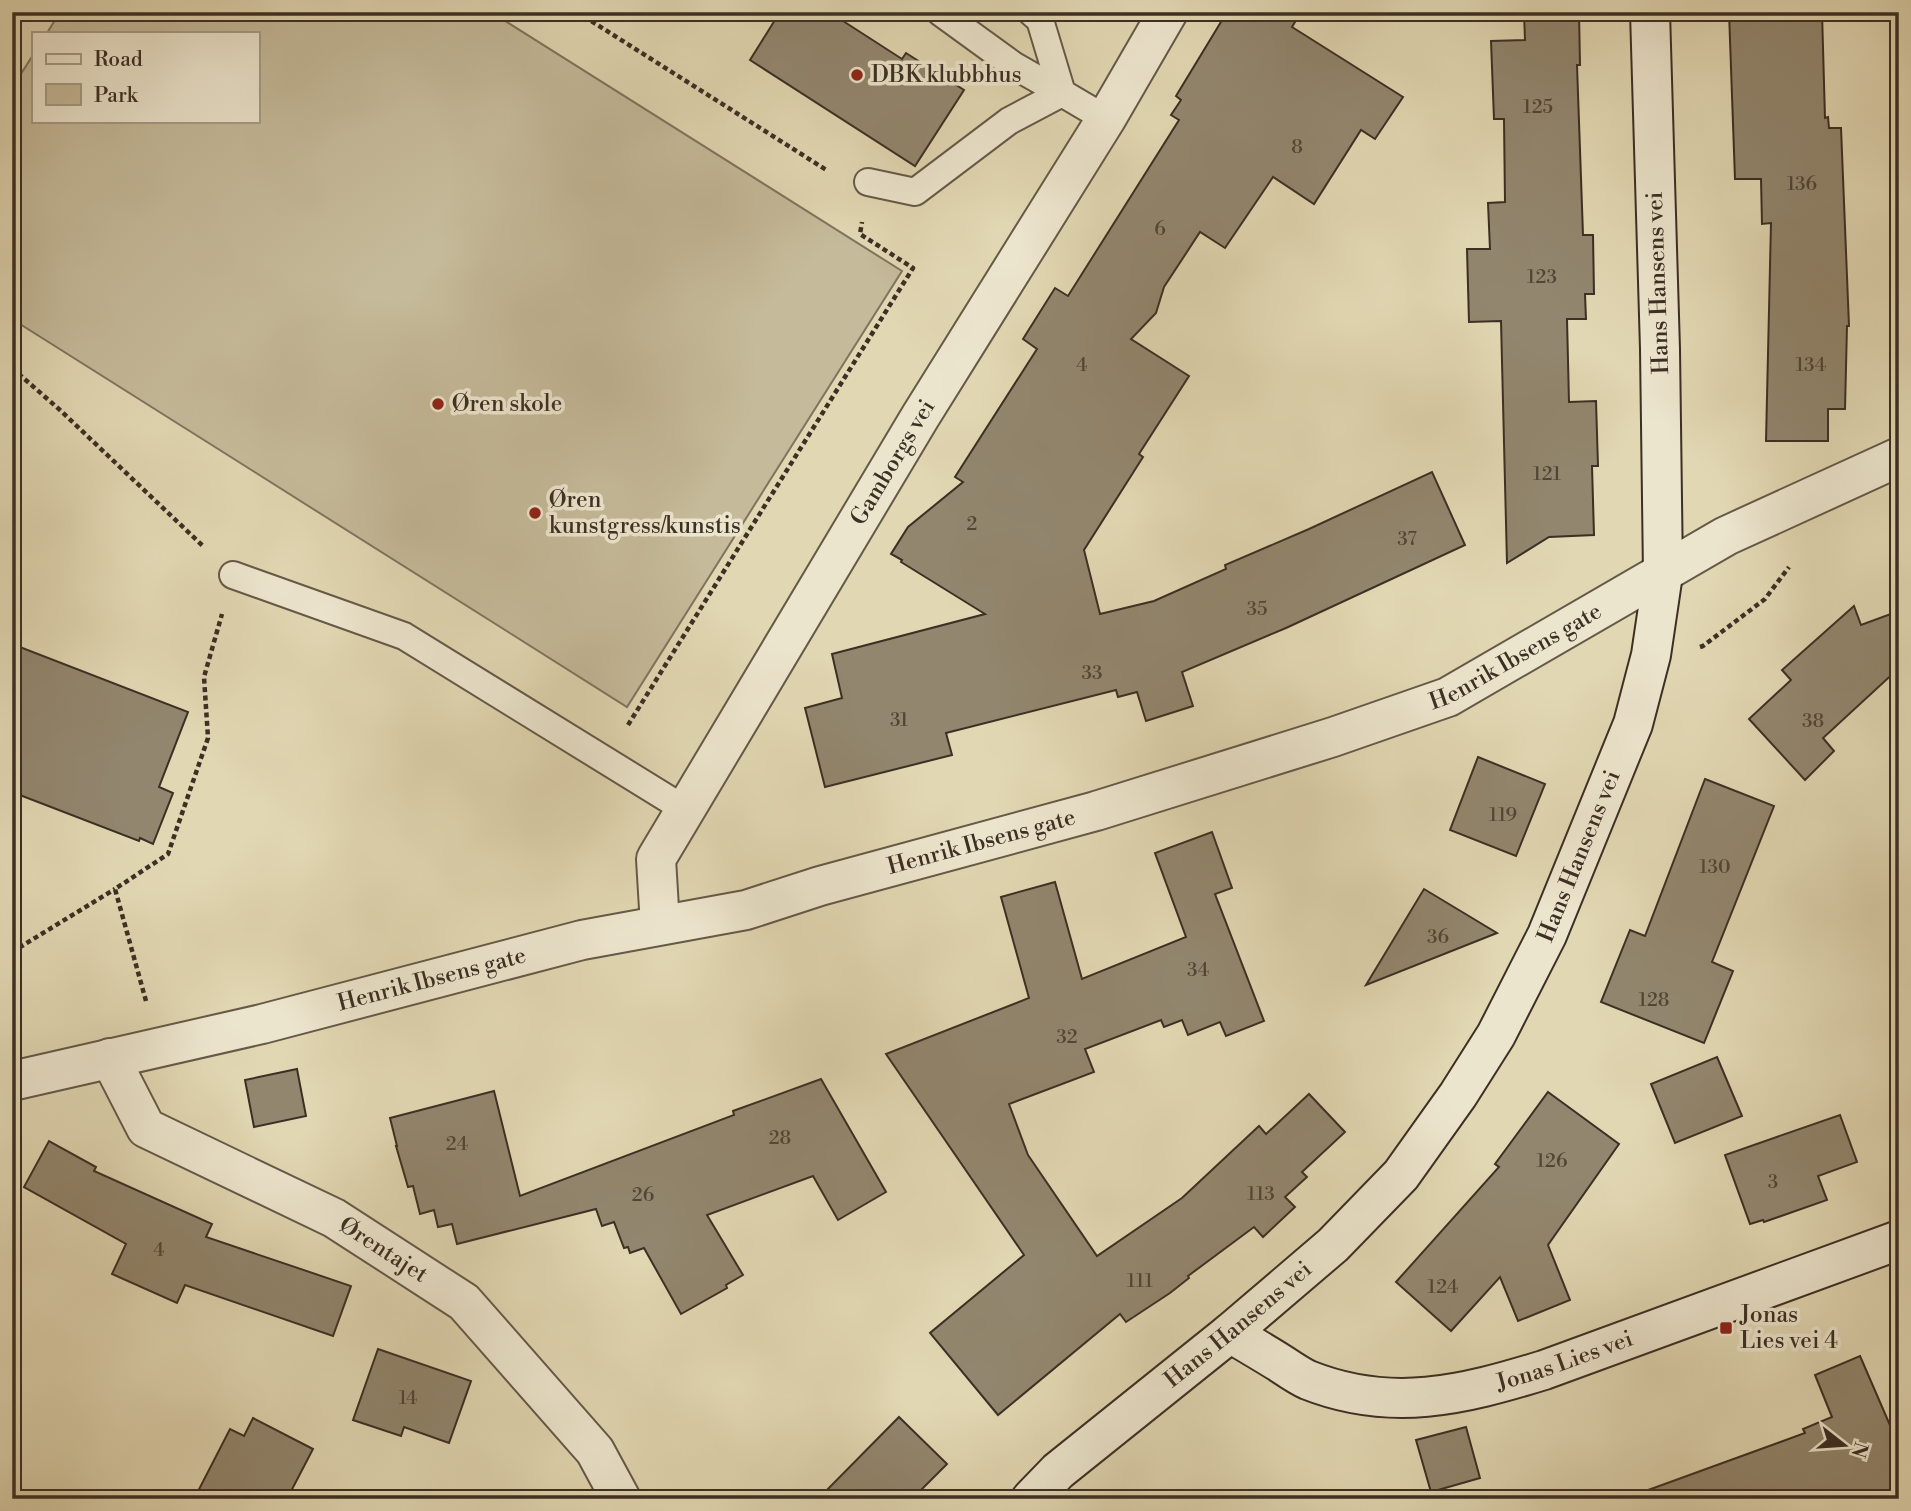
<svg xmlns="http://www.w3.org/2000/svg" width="1911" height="1511" viewBox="0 0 1911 1511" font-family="'Libre Bodoni',serif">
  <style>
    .green { fill: #c5ba9a; stroke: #80745f; stroke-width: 2 }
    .building { fill: #92866e; stroke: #3c2f24; stroke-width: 2 }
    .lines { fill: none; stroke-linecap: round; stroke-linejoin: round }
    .service-casing { stroke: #655948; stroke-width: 30 }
    .minor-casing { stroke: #655948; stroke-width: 42 }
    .secondary-casing { stroke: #3c2f24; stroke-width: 42 }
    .path { stroke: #3c2f24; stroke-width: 4.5; stroke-dasharray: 5 3.5; stroke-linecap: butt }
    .service { stroke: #ece5cd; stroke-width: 26 }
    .minor { stroke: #ece5cd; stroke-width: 38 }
    .secondary { stroke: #ece5cd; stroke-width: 38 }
    .poi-dot { fill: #8f2418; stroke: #ece5cd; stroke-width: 2.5 }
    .labels { text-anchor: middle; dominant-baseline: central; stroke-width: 7; stroke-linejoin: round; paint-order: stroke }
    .number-label { font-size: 19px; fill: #524536 }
    .poi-label { font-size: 23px; fill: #3c2f24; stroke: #ece5cd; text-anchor: start }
    .street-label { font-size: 23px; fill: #3c2f24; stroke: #ece5cd }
  </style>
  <rect width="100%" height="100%" fill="#e1d7b2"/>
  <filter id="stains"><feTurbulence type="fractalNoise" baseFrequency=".00286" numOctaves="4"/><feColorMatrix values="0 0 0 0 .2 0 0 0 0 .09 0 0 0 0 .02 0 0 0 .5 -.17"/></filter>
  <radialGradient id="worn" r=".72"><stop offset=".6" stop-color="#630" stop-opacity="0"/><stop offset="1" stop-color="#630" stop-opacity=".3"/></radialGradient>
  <polygon class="green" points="60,12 491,12 902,271 627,707 12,319 12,88 33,55 33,121 257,121 257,33 47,33"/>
  <g class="building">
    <polygon points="780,12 829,12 902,59 906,53 964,90 915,166 750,60"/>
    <polygon points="1227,12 1301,12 1292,27 1403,97 1375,139 1361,130 1314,204 1273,177 1225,248 1200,232 1164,287 1156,313 1131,339 1189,376 1139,454 1143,457 1084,550 1100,614 1154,601 1226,569 1225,565 1309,529 1432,472 1465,545 1286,628 1182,672 1193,706 1146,721 1137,692 1118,697 1116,690 946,733 952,755 825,787 805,708 842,698 832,654 985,614 901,562 902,560 891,554 908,527 963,482 955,477 1037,349 1023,339 1055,288 1068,296 1179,120 1171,115 1181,100 1176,96"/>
    <polygon points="1524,12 1579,12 1580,65 1577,65 1583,235 1593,235 1594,294 1585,294 1586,319 1567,319 1569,402 1596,401 1598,466 1592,466 1594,535 1549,537 1507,563 1501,321 1469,322 1467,249 1490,249 1488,203 1505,202 1504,119 1494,119 1491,41 1525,40"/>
    <polygon points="1729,12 1822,12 1825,118 1828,117 1829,128 1841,128 1849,326 1847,326 1845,409 1828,409 1828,441 1766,441 1771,223 1762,224 1761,179 1735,179"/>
    <polygon points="1854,606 1861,625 1899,611 1899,668 1823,738 1834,751 1805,780 1749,719 1791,680 1782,670"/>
    <polygon points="12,644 188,712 159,787 173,793 153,844 140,838 139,841 12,792"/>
    <polygon points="1478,757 1545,784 1516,856 1450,830"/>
    <polygon points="1705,779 1774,806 1712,962 1733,971 1704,1043 1601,1002 1630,930 1645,936"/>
    <polygon points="1212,832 1232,888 1215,894 1264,1021 1226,1036 1220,1022 1188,1035 1182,1020 1164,1027 1161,1020 1085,1049 1094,1072 1009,1104 1028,1155 1097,1256 1182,1198 1259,1126 1266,1134 1309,1094 1345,1132 1302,1172 1307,1177 1285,1197 1295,1207 1263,1237 1254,1227 1188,1276 1189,1278 1170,1293 1126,1322 1120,1314 998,1415 930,1333 1024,1255 886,1054 1029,998 1001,897 1055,882 1082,979 1186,937 1155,853"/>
    <polygon points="1424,889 1497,933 1366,985"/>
    <polygon points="1717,1057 1742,1116 1675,1143 1651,1084"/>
    <polygon points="297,1069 306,1116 254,1127 245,1080"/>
    <polygon points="821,1079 886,1192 838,1220 813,1176 707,1215 743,1275 726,1285 727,1288 681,1314 644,1248 630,1253 628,1247 624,1248 614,1222 602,1226 596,1209 457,1244 452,1224 438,1227 434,1210 420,1214 413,1186 408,1187 396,1146 397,1146 390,1118 494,1091 520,1196 734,1115 733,1111"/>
    <polygon points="1548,1092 1619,1144 1548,1245 1570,1300 1518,1321 1500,1277 1451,1331 1396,1282 1499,1167 1495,1164"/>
    <polygon points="1840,1115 1857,1162 1818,1176 1827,1200 1764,1222 1763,1220 1750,1224 1725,1155"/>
    <polygon points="49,1141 96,1167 94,1171 212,1224 206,1237 351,1286 333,1336 185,1285 177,1303 112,1274 126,1244 24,1187"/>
    <polygon points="378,1349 471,1381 449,1443 404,1427 401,1436 353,1420"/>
    <polygon points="1860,1356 1899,1446 1899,1499 1641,1499 1640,1493 1805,1433 1803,1429 1832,1417 1815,1375"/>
    <polygon points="899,1417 947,1464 912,1499 818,1499"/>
    <polygon points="253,1418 313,1449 287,1499 194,1499 230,1429 244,1436"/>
    <polygon points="1466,1427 1480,1478 1431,1492 1416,1440"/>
  </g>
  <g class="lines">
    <g class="service-casing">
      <g id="service">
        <polyline points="940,12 1013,65 1062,93"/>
        <polyline points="1031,12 1040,20 1062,93 1106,119"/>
        <polyline points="868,182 915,192 1009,121 1062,93"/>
        <polyline points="233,575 404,636 686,810"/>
      </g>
    </g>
    <g class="minor-casing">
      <g id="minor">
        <path id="s1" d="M660 925 656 859 920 417 1106 119 1168 12"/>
        <path id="s2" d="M110 1058 146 1128 334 1218 464 1302 595 1451 621 1499"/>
        <path id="s3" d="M12 1081 262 1024 582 940 746 910 820 886 1096 811 1333 737 1448 697 1726 536 1899 457"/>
      </g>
    </g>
    <g class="secondary-casing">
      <g id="secondary">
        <path id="s4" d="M1230 1333C1247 1343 1264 1353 1280 1363 1289 1369 1299 1376 1308 1380 1391 1413 1463 1395 1544 1370L1899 1240"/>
        <path id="s5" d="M1031 1499 1058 1471 1230 1333 1333 1245 1401 1175 1458 1095 1496 1035 1547 935 1633 724 1651 655 1663 574 1660 349 1650 12"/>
      </g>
    </g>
    <g class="path">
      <polyline points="577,12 828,171"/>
      <polyline points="12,14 13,12"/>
      <polyline points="12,368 60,410 204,547"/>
      <polyline points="1700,647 1703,646 1765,599 1789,567"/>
      <polyline points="628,725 913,268 860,234 862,222"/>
      <polyline points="12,952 115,889"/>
      <polyline points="146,1001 115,889 168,854 208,738 204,677 222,614"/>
    </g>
    <use href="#service" class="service"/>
    <use href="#minor" class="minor"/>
    <use href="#secondary" class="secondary"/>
  </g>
  <g class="poi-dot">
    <circle cx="857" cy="75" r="7"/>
    <circle cx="438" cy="404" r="7"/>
    <circle cx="535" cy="513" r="7"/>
    <rect x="1719" y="1321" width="14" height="14" rx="3.5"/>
  </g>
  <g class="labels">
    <g class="number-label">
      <text x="1538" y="107">125</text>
      <text x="1297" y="147">8</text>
      <text x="1802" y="184">136</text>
      <text x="1160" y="229">6</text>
      <text x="1542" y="277">123</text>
      <text x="1082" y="365">4</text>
      <text x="1811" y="365">134</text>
      <text x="1547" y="474">121</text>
      <text x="972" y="524">2</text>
      <text x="1407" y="539">37</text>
      <text x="1257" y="609">35</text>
      <text x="1092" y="673">33</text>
      <text x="899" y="720">31</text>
      <text x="1813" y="721">38</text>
      <text x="1503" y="815">119</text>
      <text x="1715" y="867">130</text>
      <text x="1438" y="937">36</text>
      <text x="1198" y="970">34</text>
      <text x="1654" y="1000">128</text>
      <text x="1067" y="1037">32</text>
      <text x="780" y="1138">28</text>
      <text x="457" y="1144">24</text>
      <text x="1552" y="1161">126</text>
      <text x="1773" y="1182">3</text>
      <text x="1261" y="1194">113</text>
      <text x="643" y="1195">26</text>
      <text x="159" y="1250">4</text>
      <text x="1140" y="1281">111</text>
      <text x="1443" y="1287">124</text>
      <text x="408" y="1398">14</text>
    </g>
    <g class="poi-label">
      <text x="871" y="75">DBK klubbhus</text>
      <text x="452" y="404">Øren skole</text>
      <text x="549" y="500">Øren<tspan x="549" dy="26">kunstgress/kunstis</tspan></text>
      <text x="1740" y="1315">Jonas<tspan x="1740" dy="26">Lies vei 4</tspan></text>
    </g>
    <g class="street-label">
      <text transform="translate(1658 283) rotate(-92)">Hans Hansens vei</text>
      <text stroke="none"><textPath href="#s1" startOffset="528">Gamborgs vei</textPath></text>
      <text stroke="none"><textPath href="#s3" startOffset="1566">Henrik Ibsens gate</textPath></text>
      <text stroke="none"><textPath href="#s3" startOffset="999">Henrik Ibsens gate</textPath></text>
      <text stroke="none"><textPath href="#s5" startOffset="859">Hans Hansens vei</textPath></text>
      <text stroke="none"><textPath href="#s3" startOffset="432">Henrik Ibsens gate</textPath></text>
      <text stroke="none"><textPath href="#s2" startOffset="346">Ørentajet</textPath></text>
      <text stroke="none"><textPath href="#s5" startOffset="271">Hans Hansens vei</textPath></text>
      <text stroke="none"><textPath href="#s4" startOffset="355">Jonas Lies vei</textPath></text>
    </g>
  </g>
  <rect width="1911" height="1511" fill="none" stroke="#e1d7b2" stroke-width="42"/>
  <rect x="14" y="14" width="1883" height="1483" fill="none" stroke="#3c2f24" stroke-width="3.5"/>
  <rect x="21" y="21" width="1869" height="1469" fill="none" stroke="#3c2f24" stroke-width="2"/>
  <rect x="32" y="32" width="228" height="91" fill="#ece5cd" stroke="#a69c89" stroke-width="2"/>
  <rect x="46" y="54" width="35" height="10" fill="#ece5cd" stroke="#a69c89" stroke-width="2"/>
  <text x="94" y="66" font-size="21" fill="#3c2f24">Road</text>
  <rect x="46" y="84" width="35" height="21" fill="#c5ba9a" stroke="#a69c89" stroke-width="2"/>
  <text x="94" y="102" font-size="21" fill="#3c2f24">Park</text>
  <g transform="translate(1844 1445) rotate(107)" stroke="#ece5cd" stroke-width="5" paint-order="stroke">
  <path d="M0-5L12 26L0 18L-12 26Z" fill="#3c2f24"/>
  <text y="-10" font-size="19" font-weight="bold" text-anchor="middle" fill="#3c2f24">N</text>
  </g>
  <rect width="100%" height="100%" filter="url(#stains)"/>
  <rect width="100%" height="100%" fill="url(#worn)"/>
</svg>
